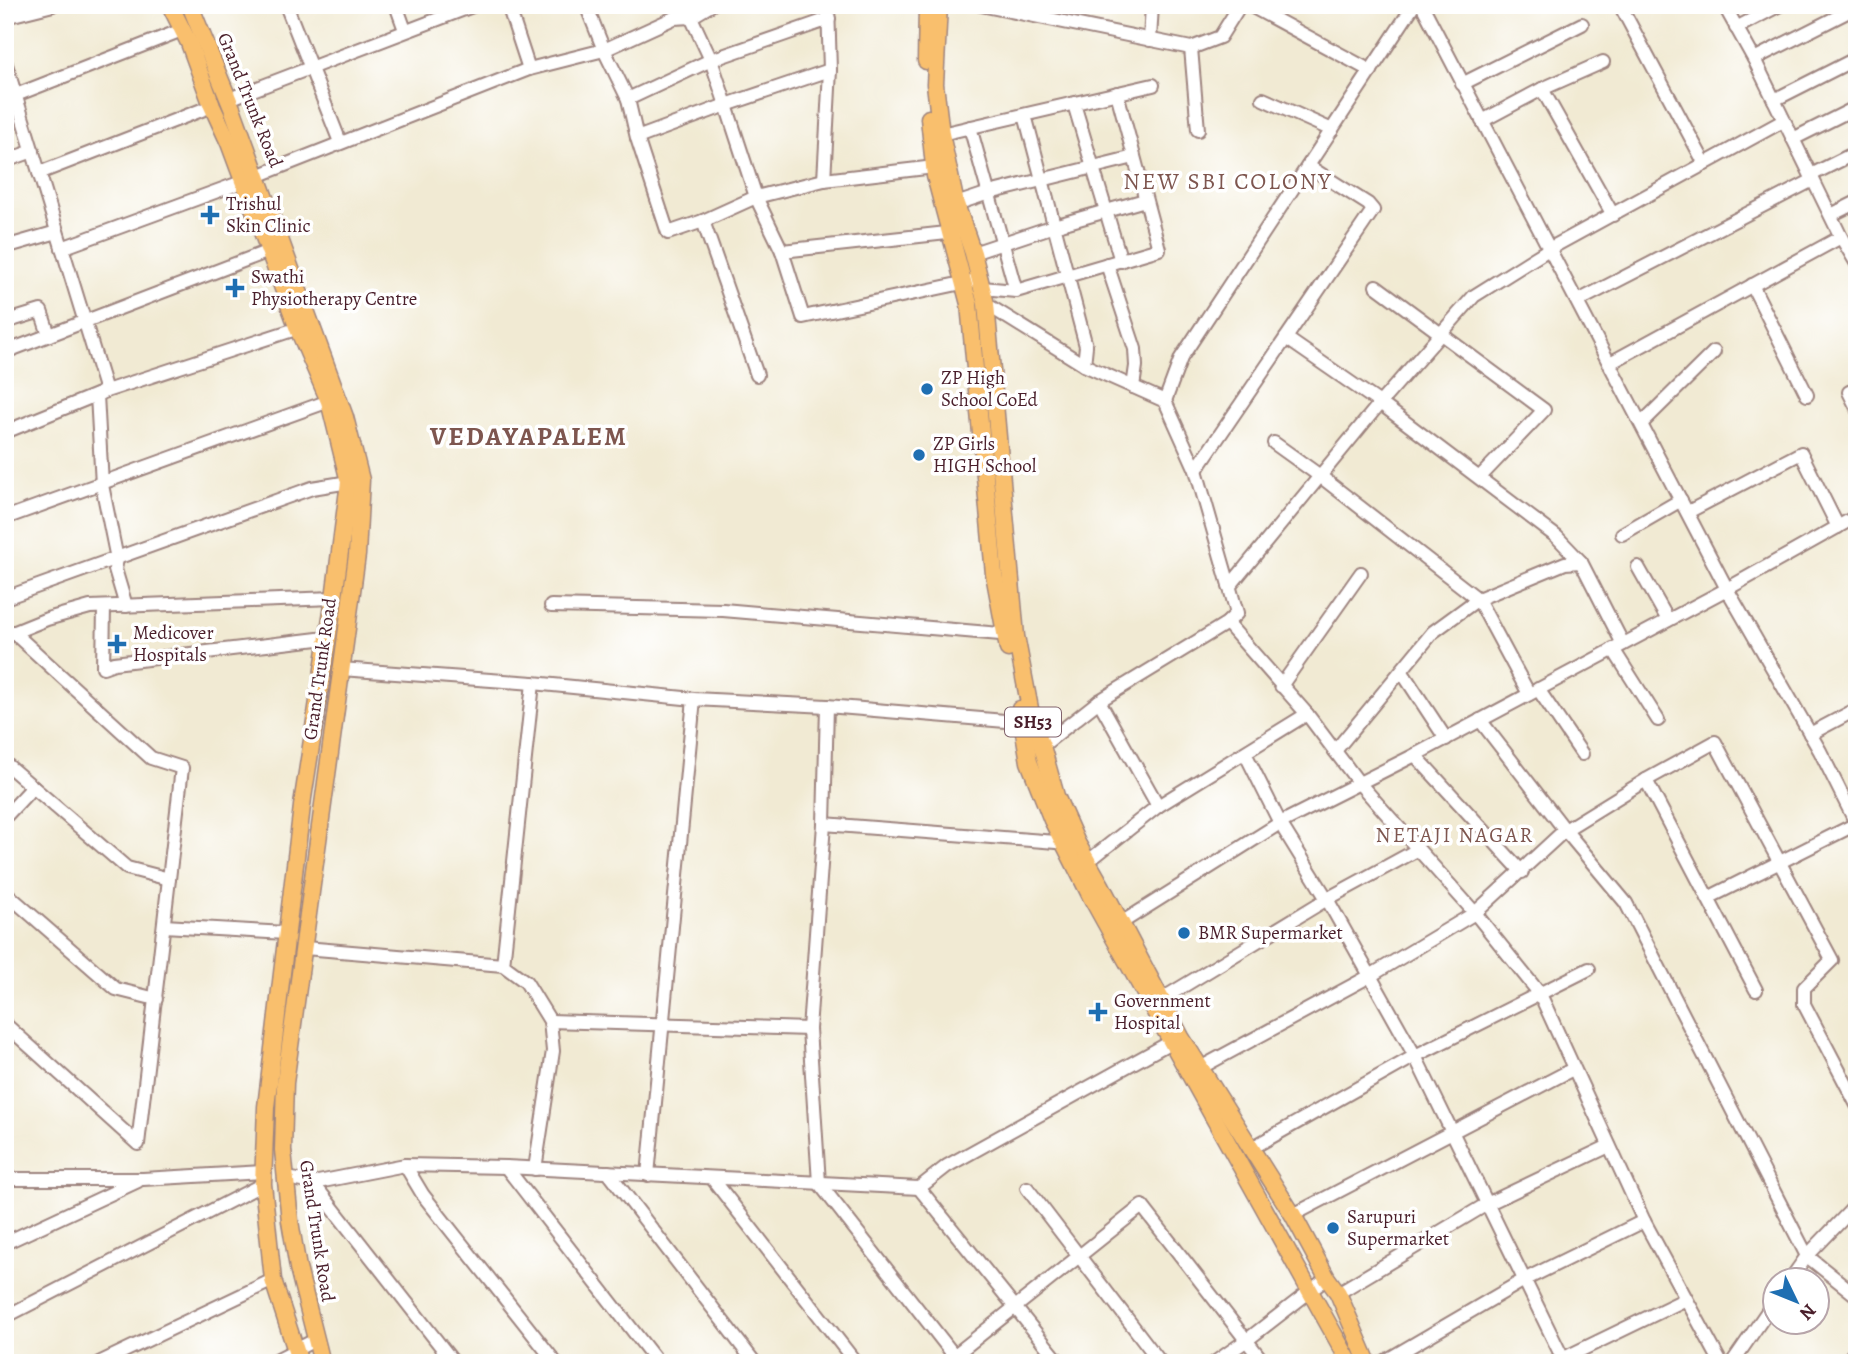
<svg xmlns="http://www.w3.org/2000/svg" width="1862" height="1368" viewBox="0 0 1862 1368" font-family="Alegreya,serif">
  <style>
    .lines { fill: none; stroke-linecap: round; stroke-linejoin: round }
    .minor-casing { stroke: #9e847f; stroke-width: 16 }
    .major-casing { stroke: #9e847f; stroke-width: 19 }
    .minor { stroke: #fff; stroke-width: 12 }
    .major { stroke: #f9bf6d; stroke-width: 16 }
    .poi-dot { fill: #1f6fb2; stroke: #fff; stroke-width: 2.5 }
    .labels { text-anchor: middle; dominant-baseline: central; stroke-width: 7; stroke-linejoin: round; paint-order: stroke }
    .shield { fill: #fff; stroke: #80626b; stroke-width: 2 }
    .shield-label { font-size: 18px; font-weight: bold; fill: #4a1f2b }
    .street-label { font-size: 19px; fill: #4a1f2b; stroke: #fff }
    .poi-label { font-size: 19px; fill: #4a1f2b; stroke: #fff; text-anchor: start }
    .neighbourhood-label { font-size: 21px; letter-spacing: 2px; fill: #7e564f; stroke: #fff }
    .quarter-label { font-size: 23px; letter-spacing: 2px; fill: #7e564f; stroke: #fff }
    .district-label { font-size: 26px; font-weight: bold; letter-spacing: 2px; fill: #7e564f; stroke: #fff }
  </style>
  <rect width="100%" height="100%" fill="#fff"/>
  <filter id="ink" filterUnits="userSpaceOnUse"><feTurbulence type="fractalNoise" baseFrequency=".0143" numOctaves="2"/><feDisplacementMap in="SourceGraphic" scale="14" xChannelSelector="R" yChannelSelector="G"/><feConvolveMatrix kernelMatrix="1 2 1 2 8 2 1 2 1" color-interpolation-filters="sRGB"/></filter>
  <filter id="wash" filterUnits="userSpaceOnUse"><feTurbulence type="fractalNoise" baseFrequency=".00686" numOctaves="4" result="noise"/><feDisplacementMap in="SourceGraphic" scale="28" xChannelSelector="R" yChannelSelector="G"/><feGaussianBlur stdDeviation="1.57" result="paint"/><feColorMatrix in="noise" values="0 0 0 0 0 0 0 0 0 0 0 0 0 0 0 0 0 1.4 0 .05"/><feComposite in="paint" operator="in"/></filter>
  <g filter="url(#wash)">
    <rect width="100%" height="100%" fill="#f1ead3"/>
  </g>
  <g filter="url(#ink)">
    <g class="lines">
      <g class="minor-casing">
        <g id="minor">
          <polyline points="286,5 340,142"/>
          <polyline points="396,5 405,30"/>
          <polyline points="508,5 529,69"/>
          <polyline points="586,5 604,50 628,99 637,138 668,233 703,221 756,197 824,180 943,166"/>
          <polyline points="981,5 1191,48 1220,37 1240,5"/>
          <polyline points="1249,5 1371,71"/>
          <polyline points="1422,5 1727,589 1820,751 1857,825"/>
          <polyline points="1620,5 1705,164"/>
          <polyline points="1724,5 1754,59 1841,237 1857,264"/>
          <polyline points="5,17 53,5"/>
          <polyline points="691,17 711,60 726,105 830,70"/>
          <polyline points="1736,28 1780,5"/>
          <polyline points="1150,40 1152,5"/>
          <polyline points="1191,48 1198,130"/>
          <polyline points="1754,59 1857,7"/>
          <polyline points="5,61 106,391"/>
          <polyline points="1462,84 1582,24"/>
          <polyline points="1542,89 1613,215"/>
          <polyline points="16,95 182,30"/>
          <polyline points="229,99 475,5"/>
          <polyline points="628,99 711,60 829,19"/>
          <polyline points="1263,99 1332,130"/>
          <polyline points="1774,100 1857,58"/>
          <polyline points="1074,104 1121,261"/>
          <polyline points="1482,121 1542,89 1603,62"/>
          <polyline points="970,127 1016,291"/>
          <polyline points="941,134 1153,85"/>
          <polyline points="637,138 726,105 756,197 782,251 956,232"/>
          <polyline points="1793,139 1857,107"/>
          <polyline points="5,161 33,151"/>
          <polyline points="39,173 212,106"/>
          <polyline points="1811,175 1857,152"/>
          <polyline points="824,180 830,70 828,5"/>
          <polyline points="956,204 989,193 1134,157"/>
          <polyline points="1831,215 1857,202"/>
          <polyline points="703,221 757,375"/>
          <polyline points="5,247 57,232"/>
          <polyline points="62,248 242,182 529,69 604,50 674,18 691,17 711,5"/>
          <polyline points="782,251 803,317 981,279"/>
          <polyline points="973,253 1054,226 1145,200"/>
          <polyline points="1107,264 1135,349 1136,366 1133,387"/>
          <polyline points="1752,285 1807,395"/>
          <polyline points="1376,286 1544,410 1480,477"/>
          <polyline points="982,288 1016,291 1159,249 1117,93"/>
          <polyline points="1578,301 1813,180"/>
          <polyline points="986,304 1084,365 1086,346 1025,115"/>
          <polyline points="5,322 41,311 49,335"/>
          <polyline points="1286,338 1380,403 1557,537 1581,562 1623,644"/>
          <polyline points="5,352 269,251"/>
          <polyline points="1610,363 1841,237"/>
          <polyline points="1857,389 1849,392 1857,408"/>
          <polyline points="97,395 102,485 117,559 115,569 126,606"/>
          <polyline points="1165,401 1181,358 1414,5"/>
          <polyline points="1642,423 1714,352"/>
          <polyline points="5,432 106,391 305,326"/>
          <polyline points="1274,443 1320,476 1478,599 1529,694"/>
          <polyline points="1196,470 1373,210 1368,204 1308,166"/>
          <polyline points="1688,512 1801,453 1838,527"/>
          <polyline points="5,518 329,401"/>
          <polyline points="1622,534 1681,500"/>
          <polyline points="1638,567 1668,620"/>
          <polyline points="1229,587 1380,403 1474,296 1549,249 1783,121"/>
          <polyline points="5,598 312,488 349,482"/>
          <polyline points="551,606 723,610 1012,635"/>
          <polyline points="104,607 103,667 114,663 326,638"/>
          <polyline points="1227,623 1307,714 1359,783 1475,913 1540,994 1644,1221 1721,1363"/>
          <polyline points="5,636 47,619 90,607 334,598"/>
          <polyline points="1613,649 1658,720"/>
          <polyline points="341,669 533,683 694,699 827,706 1029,723"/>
          <polyline points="1402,672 1446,739"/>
          <polyline points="1281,686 1361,573"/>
          <polyline points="1538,689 1582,754"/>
          <polyline points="1099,701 1158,806"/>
          <polyline points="1480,720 1565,830 1626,903 1807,1256 1857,1296"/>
          <polyline points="1810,734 1857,709"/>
          <polyline points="1042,746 1099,701 1227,623 1237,613 1196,470 1165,401 1084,365"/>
          <polyline points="1335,751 1433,632 1478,599 1565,563 1581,562"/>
          <polyline points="1245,753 1280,823 1327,899 1415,1056 1565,1363"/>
          <polyline points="1415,755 1522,872"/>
          <polyline points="5,763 127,868 169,879 182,768 151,758 13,632"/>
          <polyline points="1646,780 1715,742 1832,960 1804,988 1804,1004 1857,1105"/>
          <polyline points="5,817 33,787"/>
          <polyline points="824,824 827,706"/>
          <polyline points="1086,863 1158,806 1307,714"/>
          <polyline points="5,892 116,989 156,999"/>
          <polyline points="1708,898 1856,824"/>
          <polyline points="1121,923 1280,823 1415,755 1727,589 1857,516"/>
          <polyline points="164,926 286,933"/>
          <polyline points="305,948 503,965 526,982 550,1021 553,1051 535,1169"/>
          <polyline points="503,965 533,683"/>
          <polyline points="1162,999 1327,899 1417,850"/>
          <polyline points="550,1021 809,1029 824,824 1069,843"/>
          <polyline points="5,1024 138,1144 169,879"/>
          <polyline points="809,1029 819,1183 960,1363"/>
          <polyline points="1200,1068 1370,976 1475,913 1565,830 1646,780 1756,990"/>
          <polyline points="1250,1149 1415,1056 1589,969"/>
          <polyline points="405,1165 423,1195 556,1363"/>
          <polyline points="506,1167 658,1363"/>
          <polyline points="608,1172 755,1363"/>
          <polyline points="648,1175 694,699"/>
          <polyline points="287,1178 313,1183 405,1165 506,1167 919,1188 947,1166 1178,1038"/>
          <polyline points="712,1178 856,1363"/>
          <polyline points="5,1179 143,1179 263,1172"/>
          <polyline points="313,1183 454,1363"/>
          <polyline points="919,1188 1060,1363"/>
          <polyline points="1027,1188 1161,1363"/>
          <polyline points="1293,1215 1573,1069"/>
          <polyline points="5,1243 138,1181"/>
          <polyline points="1790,1280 1807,1256 1857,1204"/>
          <polyline points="1338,1293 1487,1204 1609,1146"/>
          <polyline points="5,1317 263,1184"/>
          <polyline points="99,1363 273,1280"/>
          <polyline points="270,1363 315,1340"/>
          <polyline points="945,1363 1142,1206 1264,1363"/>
          <polyline points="1214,1363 1247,1340 1327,1278"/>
          <polyline points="1382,1363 1524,1280 1644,1221"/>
          <polyline points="1554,1363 1686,1299"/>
          <polyline points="1732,1363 1774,1302"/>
          <polyline points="1846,1363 1857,1349"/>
        </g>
      </g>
      <g class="major-casing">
        <g id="major">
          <polyline points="170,5 189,43 212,106 229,143 298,329 329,401 349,482 334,598 303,798 266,1107 263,1184 273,1280 300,1363"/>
          <polyline points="190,5 232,108 345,417 361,480 357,555 285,1083 283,1150 290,1221 298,1268 322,1363"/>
          <polyline points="939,5 935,84 941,134 956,204 973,253 986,304 1016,636 1033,724 1042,746 1056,796 1077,843 1101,885 1181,1037 1293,1215 1327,1278 1338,1293 1368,1363"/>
          <polyline points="926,61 927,5"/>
          <polyline points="929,118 935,176 969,304 994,574 1008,649"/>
          <polyline points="1020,709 1029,762 1052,820 1090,895 1350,1363"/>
        </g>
      </g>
      <use href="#minor" class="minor"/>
      <use href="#major" class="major"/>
    </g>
  </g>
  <g class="poi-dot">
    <path d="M206.5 204.5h7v7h7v7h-7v7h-7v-7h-7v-7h7z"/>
    <path d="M231.5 277.5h7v7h7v7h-7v7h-7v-7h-7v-7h7z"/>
    <circle cx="927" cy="389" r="7"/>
    <circle cx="919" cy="455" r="7"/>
    <path d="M113.5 633.5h7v7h7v7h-7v7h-7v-7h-7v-7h7z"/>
    <circle cx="1184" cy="933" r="7"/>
    <path d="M1094.5 1001.5h7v7h7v7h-7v7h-7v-7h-7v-7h7z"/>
    <circle cx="1333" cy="1228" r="7"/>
  </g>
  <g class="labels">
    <rect class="shield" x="1005" y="707.5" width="56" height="29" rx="5"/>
    <g class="shield-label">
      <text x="1033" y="722">SH53</text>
    </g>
    <g class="street-label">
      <text transform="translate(250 100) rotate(68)">Grand Trunk Road</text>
      <text transform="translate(320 669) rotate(-82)">Grand Trunk Road</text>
      <text transform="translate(317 1231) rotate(81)">Grand Trunk Road</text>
    </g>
    <g class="poi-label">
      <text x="226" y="204">Trishul<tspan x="226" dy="22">Skin Clinic</tspan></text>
      <text x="251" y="277">Swathi<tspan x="251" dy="22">Physiotherapy Centre</tspan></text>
      <text x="941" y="378">ZP High<tspan x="941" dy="22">School CoEd</tspan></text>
      <text x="933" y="444">ZP Girls<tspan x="933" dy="22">HIGH School</tspan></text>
      <text x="133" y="633">Medicover<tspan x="133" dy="22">Hospitals</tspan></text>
      <text x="1198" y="933">BMR Supermarket</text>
      <text x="1114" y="1001">Government<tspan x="1114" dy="22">Hospital</tspan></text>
      <text x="1347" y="1217">Sarupuri<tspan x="1347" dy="22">Supermarket</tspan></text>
    </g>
    <g class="neighbourhood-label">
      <text x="1455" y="835">NETAJI NAGAR</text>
    </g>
    <g class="quarter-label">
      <text x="1228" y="181">NEW SBI COLONY</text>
    </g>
    <g class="district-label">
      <text x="529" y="436">VEDAYAPALEM</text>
    </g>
  </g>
  <rect width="1862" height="1368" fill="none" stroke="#fff" stroke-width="28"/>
  <g transform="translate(1796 1301) rotate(133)"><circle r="33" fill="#ffffff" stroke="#b7a5aa" stroke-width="2"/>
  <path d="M0-5L12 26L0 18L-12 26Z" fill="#1f6fb2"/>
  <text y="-10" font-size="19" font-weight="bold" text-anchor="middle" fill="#4a1f2b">N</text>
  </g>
</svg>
